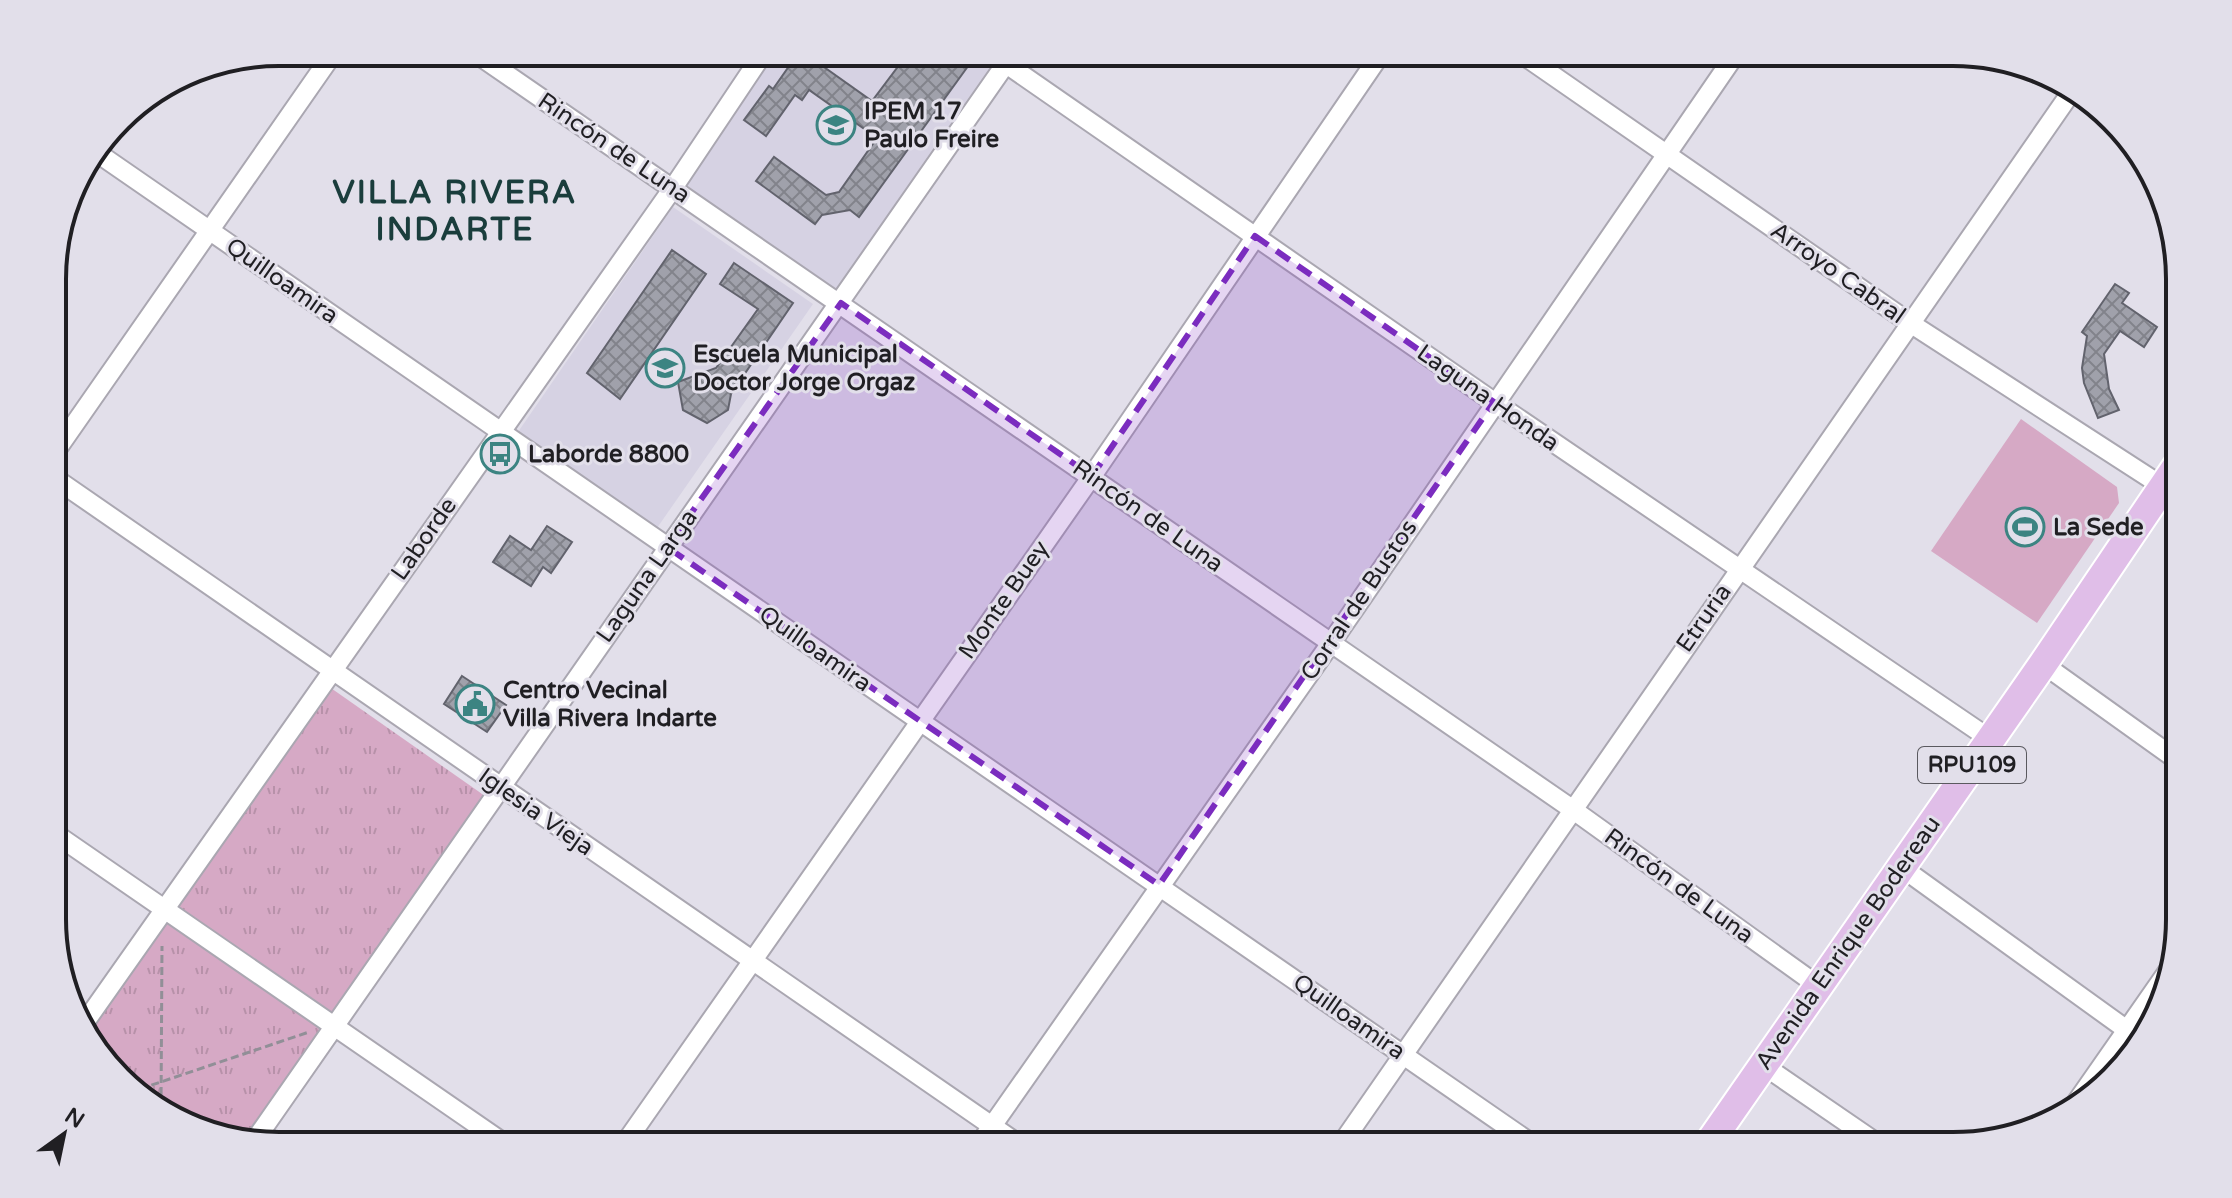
<svg xmlns="http://www.w3.org/2000/svg" width="2232" height="1198" viewBox="0 0 2232 1198" font-family="'Varela Round',sans-serif">
  <style>
    .built { fill: #d6d2e3 }
    .grass { fill: url(#grass-tufts) }
    .pitch { fill: #d6a9c5 }
    .building { fill: url(#building-cross-hatch); stroke: #62636d; stroke-width: 2 }
    .lines { fill: none; stroke-linecap: round; stroke-linejoin: round }
    .minor-casing { stroke: #aaa7b1; stroke-width: 22 }
    .primary-casing { stroke: #fff; stroke-width: 32 }
    .path { stroke: #918f97; stroke-width: 3; stroke-dasharray: 8 4; stroke-linecap: butt }
    .minor { stroke: #fff; stroke-width: 18 }
    .primary { stroke: #e0bee8; stroke-width: 28 }
    .marked { fill: #7b2cbf; fill-opacity: 0.2; stroke: #7b2cbf; stroke-width: 6; stroke-dasharray: 16 10; stroke-linejoin: round }
    .labels { text-anchor: middle; dominant-baseline: central; stroke-width: 6; stroke-linejoin: round; paint-order: stroke }
    .shield { fill: #e2dfea; stroke: #5a595f; stroke-width: 2 }
    .shield-label { font-size: 22px; font-weight: bold; fill: #201f23 }
    .poi-label { font-size: 24px; font-weight: bold; fill: #201f23; stroke: #e2dfea; text-anchor: start }
    .street-label { font-size: 24px; fill: #201f23; stroke: #e2dfea }
    .district-label { font-size: 32px; font-weight: bold; letter-spacing: 2px; fill: #1a3d3c; stroke: #e2dfea }
    .rim { fill: none; stroke: #201f23; stroke-width: 4 }
  </style>
  <defs>
    <pattern id="grass-tufts" width="24" height="20" patternUnits="userSpaceOnUse" patternTransform="scale(2)"><rect width="24" height="20" fill="#d6a9c5"/><path d="M3 7l-1-3M5 7V3M7 7l1-3M15 17l-1-3M17 17v-4M19 17l1-3" fill="none" stroke="#b791a9"/></pattern>
    <pattern id="building-cross-hatch" width="8" height="8" patternUnits="userSpaceOnUse" patternTransform="scale(2)"><rect width="8" height="8" fill="#a0a1ab"/><path d="M0 0l8 8M0 8l8-8" fill="none" stroke="#82838b"/></pattern>
  </defs>
  <rect width="100%" height="100%" fill="#e2dfea"/>
  <g class="built">
    <polygon points="767,52 979,52 995,63 837,291 681,187"/>
    <polygon points="673,207 813,304 657,528 518,432"/>
  </g>
  <g class="grass">
    <polygon points="328,686 485,796 330,1017 173,908"/>
    <polygon points="165,918 324,1029 247,1138 178,1122 91,1045 85,1032"/>
  </g>
  <polygon class="pitch" points="2021,419 2117,487 2119,503 2037,623 1931,551"/>
  <g class="building">
    <polygon points="799,52 834,52 824,67 872,101 909,52 957,52 971,62 859,217 850,210 822,215 815,224 756,181 774,157 826,195 839,192 877,138 809,90 802,100 795,95 766,136 744,120 769,86 773,89"/>
    <polygon points="672,250 706,274 620,399 587,373"/>
    <polygon points="734,263 793,303 731,394 728,410 707,423 683,410 678,382 716,368 758,309 720,284"/>
    <polygon points="2115,284 2129,293 2122,303 2157,327 2144,347 2120,331 2104,354 2109,389 2119,410 2098,418 2084,383 2082,368 2087,336 2082,332"/>
    <polygon points="547,526 572,542 551,573 543,567 531,586 493,562 510,536 531,550"/>
    <polygon points="462,676 506,705 487,732 444,704"/>
  </g>
  <g class="lines">
    <g class="minor-casing">
      <g id="minor">
        <polyline points="474,52 1572,809 1817,985"/>
        <polyline points="989,52 1494,402 1990,739"/>
        <polyline points="1519,52 1910,323 2162,486"/>
        <polyline points="96,152 1535,1146"/>
        <polyline points="53,455 334,52"/>
        <polyline points="53,477 1021,1146"/>
        <polyline points="2043,664 2180,762"/>
        <polyline points="54,833 508,1146"/>
        <polyline points="1901,867 2127,1030 2138,1041"/>
        <polyline points="83,1025 673,188 764,52"/>
        <polyline points="1763,1065 1881,1146"/>
        <polyline points="2071,1110 2168,971"/>
        <polyline points="255,1140 1014,52"/>
        <polyline points="623,1146 1092,476 1382,52"/>
        <polyline points="978,1146 1331,643 1737,52"/>
        <polyline points="1340,1146 2072,91"/>
      </g>
    </g>
    <g class="primary-casing">
      <polyline id="primary" points="1707,1146 2043,664 2179,463"/>
    </g>
    <g class="path">
      <polyline points="140,1089 309,1032"/>
      <polyline points="161,1107 162,946"/>
    </g>
    <use href="#minor" class="minor"/>
    <use href="#primary" class="primary"/>
  </g>
  <path class="marked" d="M1255 236 1494 402 1159 885 667 547 841 303 1092 476Z"/>
  <defs>
    <g id="school-ring" transform="scale(2)"><circle r="9.5" fill="#e2dfea" stroke="#3c8482" stroke-width="1.5"/><path d="M0-5L7-2L0 1L-7-2ZM-4 1L0 2.5L4 1V4Q0 6-4 4Z" fill="#3c8482"/></g>
    <g id="bus-ring" transform="scale(2)"><circle r="9.5" fill="#e2dfea" stroke="#3c8482" stroke-width="1.5"/><path d="M-5-6H5V4H4V6H2V4H-2V6H-4V4H-5ZM-3.5-4V0h7V-4ZM-3.5 1.2v1.5H-2V1.2ZM2 1.2v1.5H3.5V1.2Z" fill="#3c8482"/></g>
    <g id="stadium-ring" transform="scale(2)"><circle r="9.5" fill="#e2dfea" stroke="#3c8482" stroke-width="1.5"/><path d="M0-5a6.5 5 0 1 0 0 10a6.5 5 0 1 0 0-10ZM-3.5-1.8h7v3.6h-7Z" fill="#3c8482"/></g>
    <g id="civic-ring" transform="scale(2)"><circle r="9.5" fill="#e2dfea" stroke="#3c8482" stroke-width="1.5"/><path d="M-.6-6.5H3V-4.5H.6V-3L4-1V1h2V6H-6V1h2V-1L-.6-3ZM-1.2 2.5V6h2.4V2.5Z" fill="#3c8482"/></g>
  </defs>
  <g fill-rule="evenodd">
    <use href="#school-ring" x="836" y="125"/>
    <use href="#school-ring" x="665" y="368"/>
    <use href="#bus-ring" x="500" y="454"/>
    <use href="#stadium-ring" x="2025" y="527"/>
    <use href="#civic-ring" x="475" y="704"/>
  </g>
  <g class="labels">
    <rect class="shield" x="1918" y="747" width="108" height="36" rx="6"/>
    <g class="shield-label">
      <text x="1972" y="765">RPU109</text>
    </g>
    <g class="poi-label">
      <text x="864" y="111">IPEM 17<tspan x="864" dy="28">Paulo Freire</tspan></text>
      <text x="693" y="354">Escuela Municipal<tspan x="693" dy="28">Doctor Jorge Orgaz</tspan></text>
      <text x="528" y="454">Laborde 8800</text>
      <text x="2053" y="527">La Sede</text>
      <text x="503" y="690">Centro Vecinal<tspan x="503" dy="28">Villa Rivera Indarte</tspan></text>
    </g>
    <g class="street-label">
      <text transform="translate(614 148) rotate(34)">Rincón de Luna</text>
      <text transform="translate(1838 273) rotate(35)">Arroyo Cabral</text>
      <text transform="translate(282 281) rotate(35)">Quilloamira</text>
      <text transform="translate(1488 398) rotate(35)">Laguna Honda</text>
      <text transform="translate(1148 516) rotate(35)">Rincón de Luna</text>
      <text transform="translate(424 539) rotate(-55)">Laborde</text>
      <text transform="translate(647 576) rotate(-55)">Laguna Larga</text>
      <text transform="translate(1004 600) rotate(-55)">Monte Buey</text>
      <text transform="translate(1359 600) rotate(-56)">Corral de Bustos</text>
      <text transform="translate(1704 618) rotate(-55)">Etruria</text>
      <text transform="translate(815 649) rotate(35)">Quilloamira</text>
      <text transform="translate(536 812) rotate(35)">Iglesia Vieja</text>
      <text transform="translate(1679 886) rotate(36)">Rincón de Luna</text>
      <text transform="translate(1848 943) rotate(-55)">Avenida Enrique Bodereau</text>
      <text transform="translate(1349 1017) rotate(35)">Quilloamira</text>
    </g>
    <g class="district-label">
      <text x="455" y="193">VILLA RIVERA<tspan x="455" dy="37">INDARTE</tspan></text>
    </g>
  </g>
  <path d="M0 0H2232V1198H0ZM279 66H1953A213 213 0 0 1 2166 279V919A213 213 0 0 1 1953 1132H279A213 213 0 0 1 66 919V279A213 213 0 0 1 279 66Z" fill="#e2dfea" fill-rule="evenodd"/>
  <path class="rim" d="M279 66H1953A213 213 0 0 1 2166 279V919A213 213 0 0 1 1953 1132H279A213 213 0 0 1 66 919V279A213 213 0 0 1 279 66Z"/>
  <g transform="translate(64 1134) rotate(33)" stroke="#e2dfea" stroke-width="6" paint-order="stroke">
  <path d="M0-6L14 30L0 20L-14 30Z" fill="#201f23"/>
  <text y="-12" font-size="22" font-weight="bold" text-anchor="middle" fill="#201f23">N</text>
  </g>
</svg>
